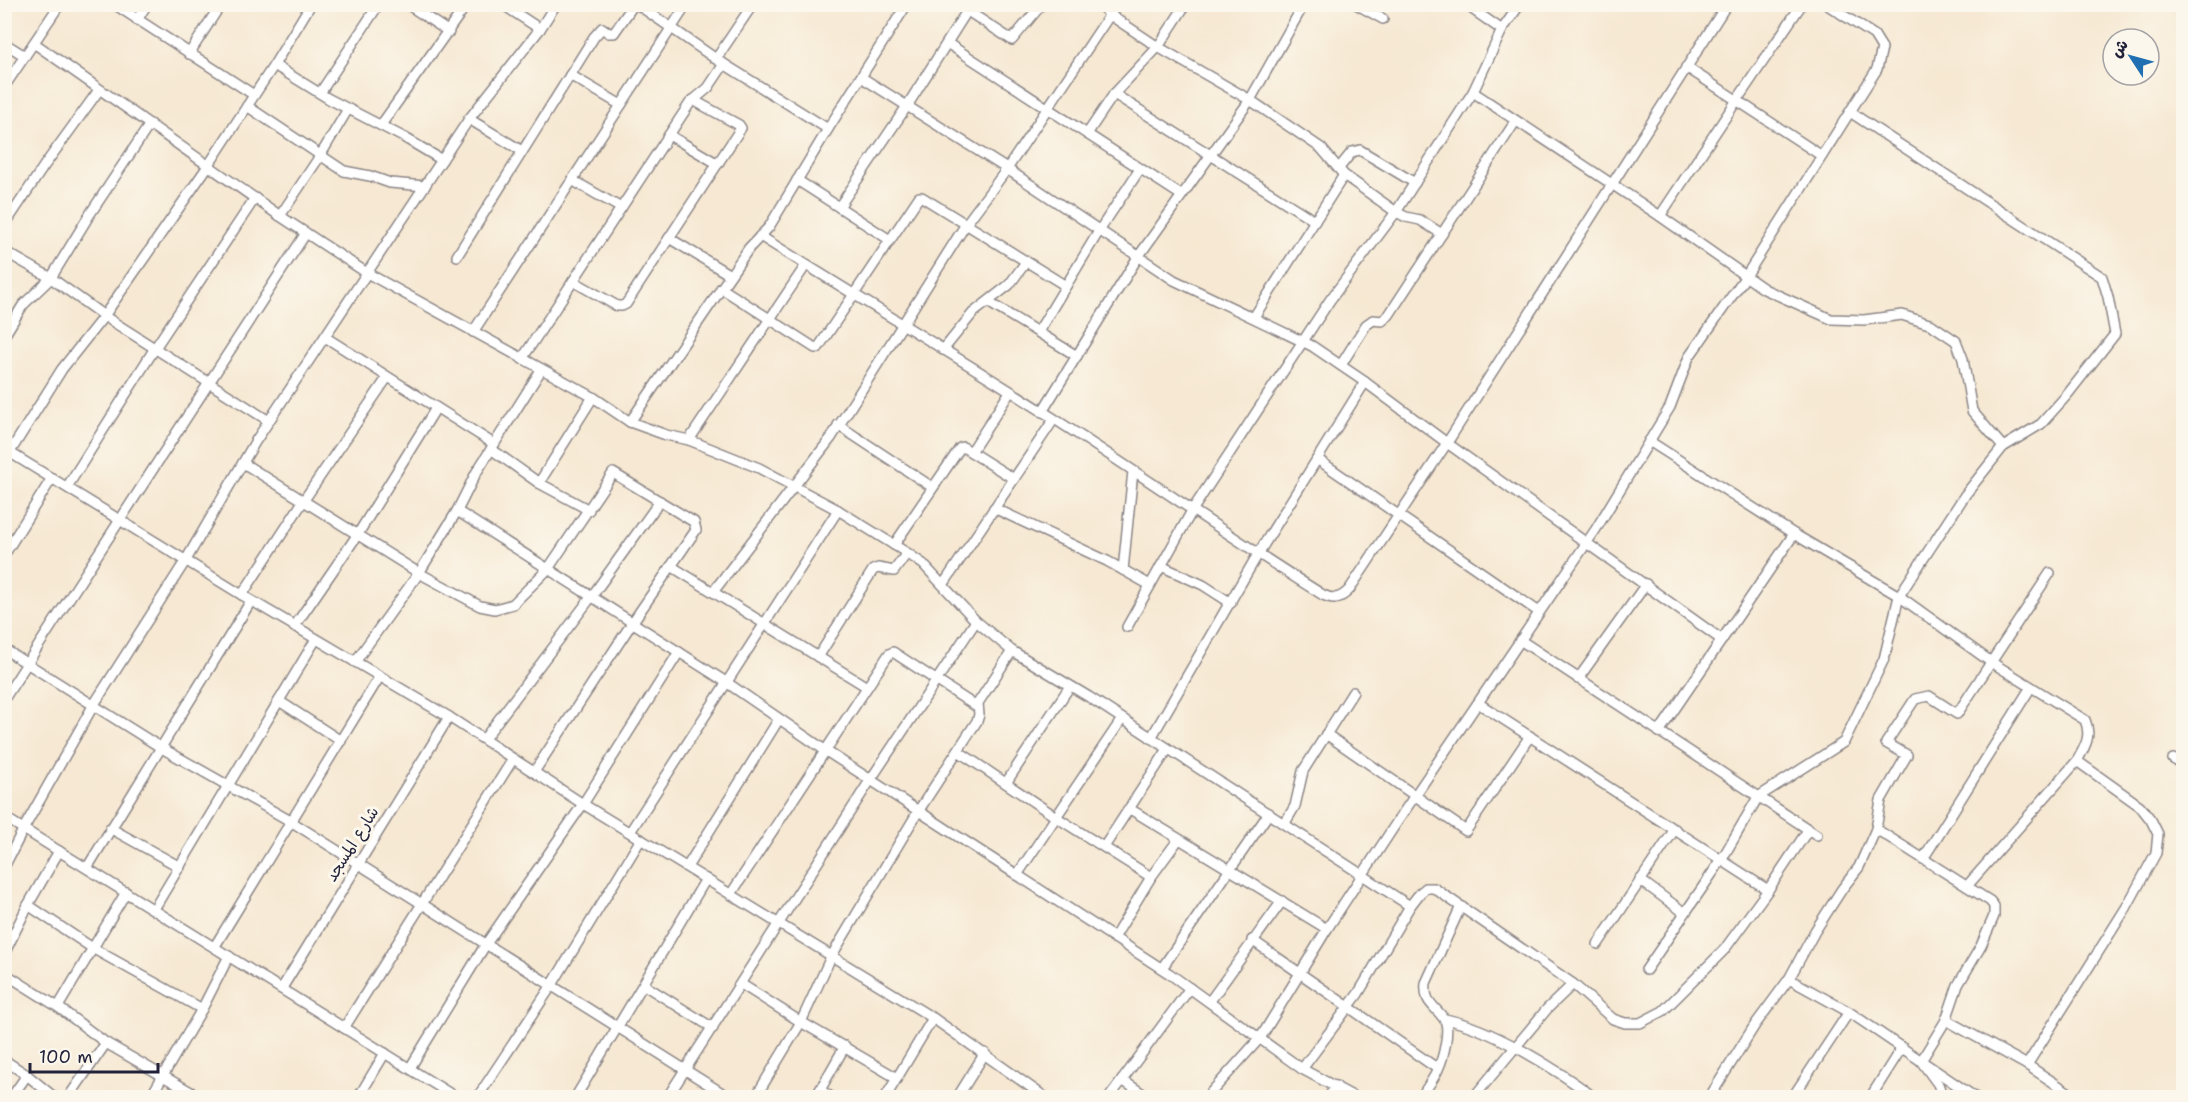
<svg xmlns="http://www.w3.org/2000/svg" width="2188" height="1102" viewBox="0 0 2188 1102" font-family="'Shantell Sans','Playpen Sans Arabic',sans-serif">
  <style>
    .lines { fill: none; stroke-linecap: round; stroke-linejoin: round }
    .minor-casing { stroke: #8c8586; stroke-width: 12 }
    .minor { stroke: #fff; stroke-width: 9 }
    .labels { text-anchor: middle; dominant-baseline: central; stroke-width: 6; stroke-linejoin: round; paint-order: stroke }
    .street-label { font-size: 16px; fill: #22223b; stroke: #fbf7ec }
  </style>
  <rect width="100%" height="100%" fill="#fbf7ec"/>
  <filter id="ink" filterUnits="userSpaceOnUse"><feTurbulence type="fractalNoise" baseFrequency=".0167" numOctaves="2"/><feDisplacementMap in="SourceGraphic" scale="12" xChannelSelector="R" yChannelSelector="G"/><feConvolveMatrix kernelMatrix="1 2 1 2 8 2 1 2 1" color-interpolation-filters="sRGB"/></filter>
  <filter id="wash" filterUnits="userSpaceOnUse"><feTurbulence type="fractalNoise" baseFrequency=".008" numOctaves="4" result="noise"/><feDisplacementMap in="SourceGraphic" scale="24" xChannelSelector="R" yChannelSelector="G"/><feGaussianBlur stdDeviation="1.35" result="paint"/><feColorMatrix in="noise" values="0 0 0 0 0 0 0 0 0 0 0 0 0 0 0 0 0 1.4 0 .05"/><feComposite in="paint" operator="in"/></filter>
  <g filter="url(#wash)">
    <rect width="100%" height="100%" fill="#f6e8d2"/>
  </g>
  <g filter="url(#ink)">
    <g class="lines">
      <g class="minor-casing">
        <g id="minor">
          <polyline points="114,4 254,95"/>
          <polyline points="407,4 449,32"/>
          <polyline points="502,4 540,29"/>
          <polyline points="637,4 716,59 828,129"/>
          <polyline points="957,4 1012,40 1042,4"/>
          <polyline points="1099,4 1110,15 1158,47 1250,100 1321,148 1344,175 1396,212 1406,217 1420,220 1442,234"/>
          <polyline points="1356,4 1383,19"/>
          <polyline points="1465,4 1502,30"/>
          <polyline points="137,20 147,4"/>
          <polyline points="4,43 25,56"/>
          <polyline points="34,43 280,216 367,273 593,397 630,422 666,435 689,440 759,468 838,510 907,553 923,564 976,621 1012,651 1089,697 1410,906"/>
          <polyline points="947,43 1181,195"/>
          <polyline points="189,54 221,4"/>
          <polyline points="716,59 753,4"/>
          <polyline points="274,65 329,99 405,138 442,160"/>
          <polyline points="1686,67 1822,156"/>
          <polyline points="570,75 621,105"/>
          <polyline points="861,77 1007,169 1174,280 1312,346 1365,382 1447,443 1722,640"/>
          <polyline points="4,87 60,4"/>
          <polyline points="1473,92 1660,216 1764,289 1831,319 1864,320 1902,315 1932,325 1956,341 1963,359 1972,411 2003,447"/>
          <polyline points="320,93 379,4"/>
          <polyline points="1114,94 1315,221"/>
          <polyline points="247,106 344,171 370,176 390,183 425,186"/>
          <polyline points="469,119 522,151"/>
          <polyline points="381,125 467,4"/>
          <polyline points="1087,134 1114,94 1158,47 1186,4"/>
          <polyline points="669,135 718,164"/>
          <polyline points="1339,168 1352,152 1360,150 1415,183"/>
          <polyline points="572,180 621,208"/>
          <polyline points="797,180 890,240"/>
          <polyline points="839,207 907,106 967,11"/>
          <polyline points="280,216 320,156 348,109"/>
          <polyline points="1660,216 1737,100 1802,4"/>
          <polyline points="4,226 44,166 99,90"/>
          <path d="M760 236C857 297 956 356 1053 418 1143 476 1232 538 1323 595 1334 600 1340 599 1349 590L1447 443 1727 4"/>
          <polyline points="669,238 730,275"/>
          <polyline points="4,251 51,278 104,316 269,421"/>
          <polyline points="457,256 594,37 602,28 609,33 614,33 634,4"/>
          <polyline points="573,281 617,306 622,306 626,304 741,128 739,125 693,100"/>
          <polyline points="721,288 815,348 818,348 919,197 922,197 1066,286"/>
          <polyline points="988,302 1077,356"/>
          <polyline points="1254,317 1344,175"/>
          <polyline points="473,332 687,4"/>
          <polyline points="1038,332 1099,231 1140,169"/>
          <polyline points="4,336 23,305 51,278 90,214 150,124"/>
          <polyline points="325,337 494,444"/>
          <polyline points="943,350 973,313 1009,285 1026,262"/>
          <polyline points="522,359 690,103 708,88 724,64"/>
          <polyline points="1341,365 1366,325 1373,320 1382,321 1389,315 1515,122"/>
          <polyline points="1042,412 1138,257 1250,100 1304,4"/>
          <polyline points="630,422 749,248 769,227 828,129 907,4"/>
          <polyline points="838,425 932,487"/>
          <polyline points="689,440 806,265"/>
          <path d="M1649 441 1794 534 1899 596 1991 662 2085 720C2092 736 2085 747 2077 761L1967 886"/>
          <polyline points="4,449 242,595 449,717 583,804 933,1018 1046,1098"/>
          <polyline points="491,449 539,483 589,510"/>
          <polyline points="10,452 62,369 104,316 208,166 274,65 311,4"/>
          <polyline points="971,452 1010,392"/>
          <polyline points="1317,459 1539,612"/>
          <polyline points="243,463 419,573 480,606 495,609 513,604 548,569 613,473 694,522 696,530 632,623 534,772"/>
          <polyline points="539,483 593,397"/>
          <polyline points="67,487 155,348 255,198"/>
          <polyline points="994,508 1107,561 1150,585"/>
          <polyline points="457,511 726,682 826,751 1170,974 1302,1069 1356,1098"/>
          <polyline points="894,545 960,448 963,447 1014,479"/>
          <polyline points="4,555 52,478"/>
          <polyline points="671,566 867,687"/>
          <polyline points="1161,566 1203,585 1231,603"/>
          <polyline points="1123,570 1133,471"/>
          <polyline points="943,585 1054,419"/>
          <polyline points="713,592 831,438 966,224 1007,169 1117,4"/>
          <polyline points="242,595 304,500 387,378"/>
          <polyline points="294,627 358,534 436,408"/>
          <polyline points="1127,627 1193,509 1330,300 1396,212 1473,92 1502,30 1520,4"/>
          <polyline points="1520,640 1817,835"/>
          <polyline points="4,649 160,747 292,822 730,1098"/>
          <polyline points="818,657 873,570 878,568 894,571 907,553"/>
          <polyline points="355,662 419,573 457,511 476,473 541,370"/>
          <polyline points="1578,679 1646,584"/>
          <polyline points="4,699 306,233"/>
          <polyline points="279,701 341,741"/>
          <polyline points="1478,703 1768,890"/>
          <polyline points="1659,732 1794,534"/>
          <polyline points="1326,734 1466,831 1530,736"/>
          <polyline points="1151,738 1258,554 1365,382"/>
          <polyline points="484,739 592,596 660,501"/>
          <polyline points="958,751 1056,817 1151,877"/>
          <polyline points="2173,759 2184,765"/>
          <polyline points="1006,783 1070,686"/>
          <polyline points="1130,809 1327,929"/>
          <polyline points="4,817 457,1098"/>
          <polyline points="1285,823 1295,806 1303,771 1353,692"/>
          <polyline points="110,828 180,867"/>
          <polyline points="1876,829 1990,901 1994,906 1994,916 1981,946 1958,985 1946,1020 1921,1061 1938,1084 1943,1098"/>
          <polyline points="630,832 838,510"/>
          <polyline points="1104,847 1168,749"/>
          <polyline points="1923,859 2031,687"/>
          <polyline points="4,867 24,828 93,706 186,560 255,442 469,119 540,29 556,4"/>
          <polyline points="687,867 779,719"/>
          <polyline points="87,868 251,601"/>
          <polyline points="1017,875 1122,719"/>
          <polyline points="1640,880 1685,913"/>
          <polyline points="731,894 889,654 893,652 977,707"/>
          <polyline points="28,905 94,949 202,1009"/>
          <polyline points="154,909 316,639"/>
          <polyline points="1114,938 1151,877 1178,840"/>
          <polyline points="1252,940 1438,1069"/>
          <polyline points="1598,944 1675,829"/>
          <polyline points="215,946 380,676"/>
          <polyline points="4,954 28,905 59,851"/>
          <polyline points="1162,968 1269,813"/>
          <polyline points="1646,970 1722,859 1758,797 1844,742 1884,659 1899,596 1965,495 2003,447 2041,424 2067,395 2115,334 2108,297 2102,277 1850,112"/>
          <polyline points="4,973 58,1007 106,1043 201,1098"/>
          <polyline points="1789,979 1849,1012 1976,1098"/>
          <polyline points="741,984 801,1022 897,1078"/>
          <polyline points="644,985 713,1028"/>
          <polyline points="282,988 449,717"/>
          <polyline points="1210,1001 1282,901"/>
          <polyline points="58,1007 126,892"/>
          <path d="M1445 1019C1493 1029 1555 1068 1595 1098"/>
          <polyline points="1946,1020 2027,1065 2077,1098"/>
          <polyline points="344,1028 513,759"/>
          <polyline points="4,1060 27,1075 55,1098"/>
          <polyline points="2027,1065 2126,908 2156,853 2158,834 2151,820 2140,806 2077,761"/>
          <polyline points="410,1068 486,944 583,804 679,652"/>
          <polyline points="1302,1069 1358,994 1410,906 1420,893 1426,888 1434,888 1573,984 1613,1019 1625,1023 1640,1023 1663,1011 1724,950 1768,890 1808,830"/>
          <polyline points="1122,1080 1149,1098"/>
          <polyline points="820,1090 845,1046"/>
          <polyline points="11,1098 27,1075"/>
          <polyline points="68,1098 106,1043"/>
          <polyline points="150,1098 202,1009 229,956"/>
          <polyline points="358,1098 385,1053"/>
          <polyline points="477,1098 552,985 641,839"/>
          <polyline points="575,1098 706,879"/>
          <polyline points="667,1098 871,779 976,621"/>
          <polyline points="755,1098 801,1022 831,957 919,810 977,721 979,715 978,703 1012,651"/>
          <polyline points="815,1098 820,1090 833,1098"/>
          <polyline points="885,1098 933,1018"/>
          <polyline points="957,1098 985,1053"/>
          <polyline points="1109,1098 1190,988"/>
          <polyline points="1206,1098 1261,1037 1327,929 1397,822 1596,529 1670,407 1689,357 1746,276 1877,69 1882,48 1874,35 1826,4"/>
          <polyline points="1328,1098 1336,1086"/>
          <path d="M1421 1098C1426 1088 1434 1079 1438 1069 1443 1059 1451 1028 1444 1019 1434 1004 1424 1004 1426 983L1461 906"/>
          <polyline points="1473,1098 1547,1009 1573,984"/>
          <polyline points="1709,1098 1755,1025 1789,979 1815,931 1842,889 1859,867 1876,829 1881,800 1907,755 1886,743 1915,699 1929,696 1957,714 2050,573"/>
          <polyline points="1792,1098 1849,1012"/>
          <polyline points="1870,1098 1902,1047"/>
        </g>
      </g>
      <use href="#minor" class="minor"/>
    </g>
  </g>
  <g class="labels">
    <g class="street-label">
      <text transform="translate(352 844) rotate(-58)">شارع المسجد</text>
    </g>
  </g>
  <rect width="2188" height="1102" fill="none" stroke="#fbf7ec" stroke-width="24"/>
  <g transform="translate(2131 57) rotate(306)"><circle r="28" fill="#fbf7ec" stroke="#a4a2a5" stroke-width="1.5"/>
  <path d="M0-4.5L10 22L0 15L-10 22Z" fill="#1f6fb2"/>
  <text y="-9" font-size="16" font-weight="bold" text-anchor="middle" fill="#22223b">ش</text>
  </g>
  <path d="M30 1063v9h128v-9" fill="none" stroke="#22223b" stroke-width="3"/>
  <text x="39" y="1063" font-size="18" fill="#22223b" stroke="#fbf7ec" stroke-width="4.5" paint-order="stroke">100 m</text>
</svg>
